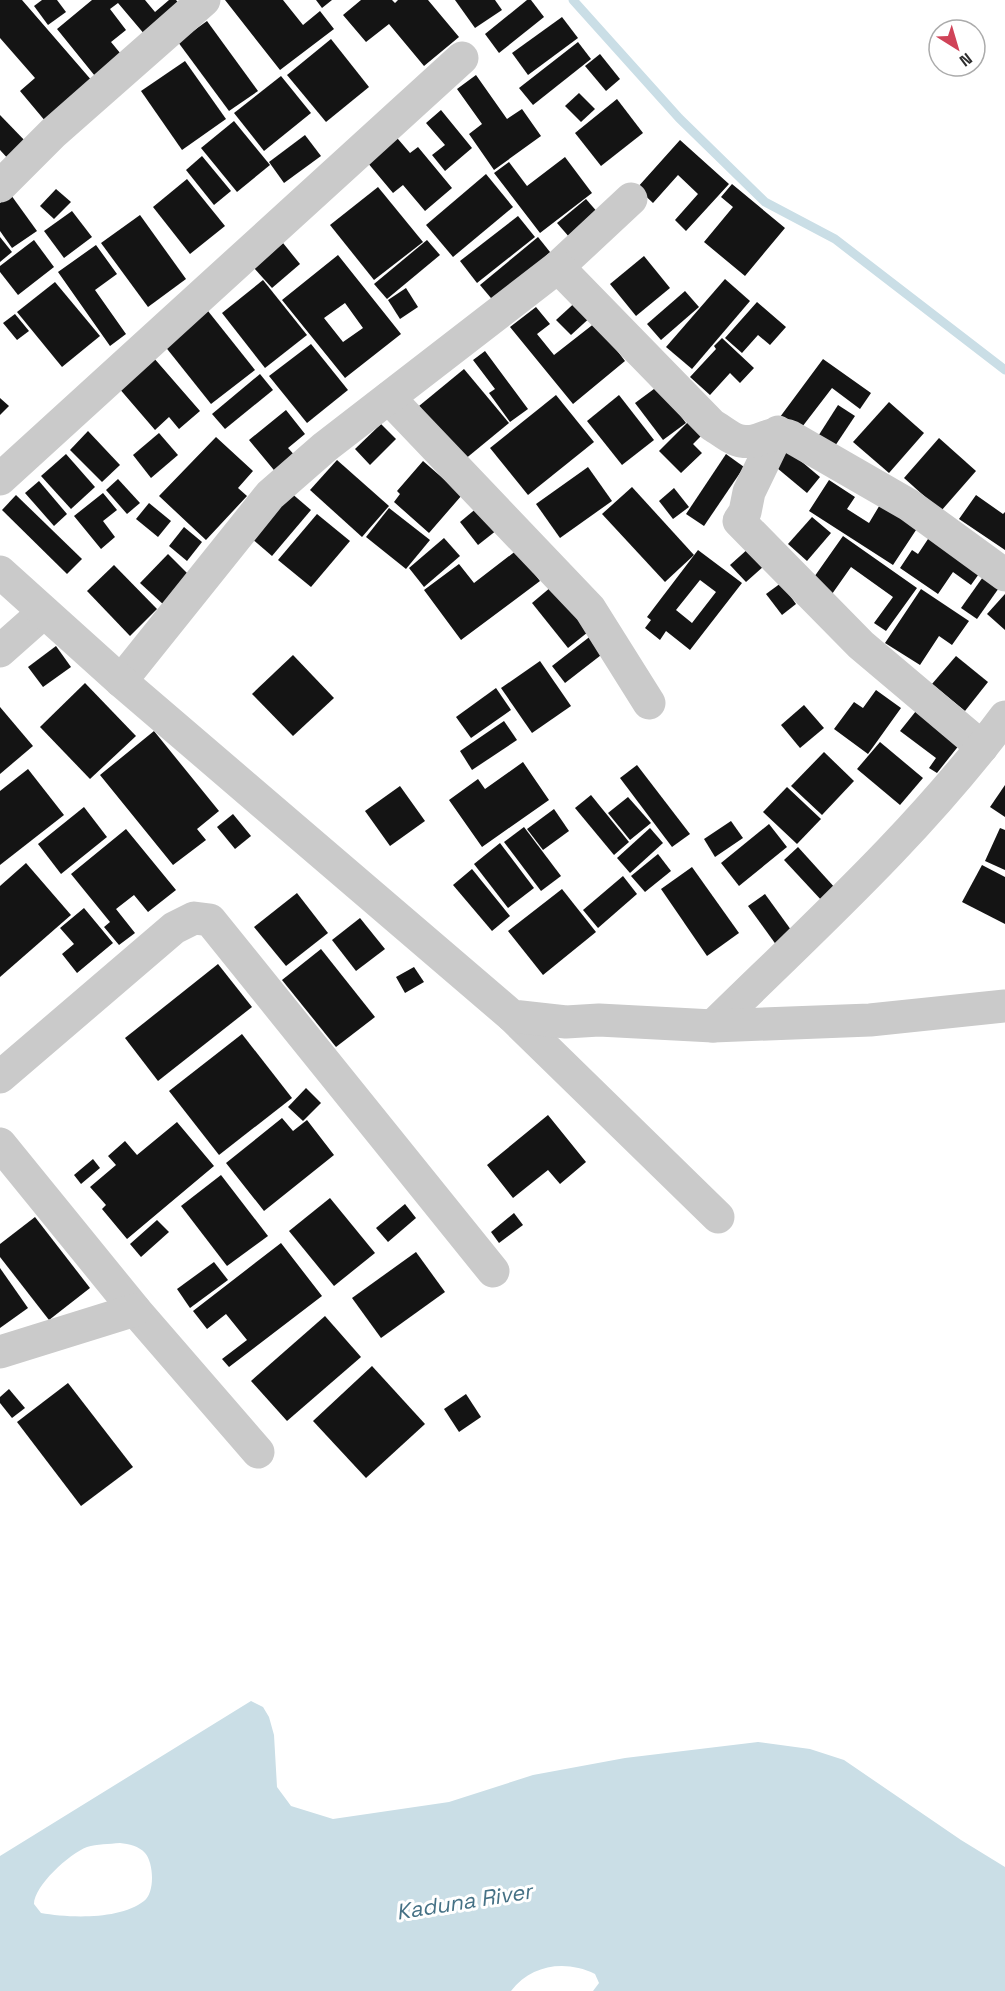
<svg xmlns="http://www.w3.org/2000/svg" width="1005" height="1991" viewBox="0 0 1005 1991" font-family="'Space Grotesk',sans-serif">
  <style>
    .water { fill: #cadee6; fill-rule: evenodd }
    .lines { fill: none; stroke-linecap: round; stroke-linejoin: round }
    .stream { stroke: #cadee6; stroke-width: 9 }
    .building { fill: #141414; fill-rule: evenodd }
    .minor { stroke: #cacaca; stroke-width: 33 }
    .tertiary { stroke: #cacaca; stroke-width: 33 }
    .labels { text-anchor: middle; dominant-baseline: central; stroke-width: 6; stroke-linejoin: round; paint-order: stroke }
    .water-label { font-size: 22px; font-style: italic; fill: #457185; stroke: #fff }
  </style>
  <rect width="100%" height="100%" fill="#fff"/>
  <path class="water" d="M251 1701 263 1707 269 1717 274 1735 277 1787 291 1806 333 1819 449 1802 533 1775 625 1758 758 1742 810 1749 844 1760 961 1840 1005 1867V1991H593L599 1983 595 1974C566 1960 532 1964 511 1991H0V1856ZM120 1843C129 1844 139 1846 145 1853 154 1863 155 1893 144 1901 120 1920 69 1918 41 1913L34 1904C34 1886 69 1854 87 1847 97 1844 109 1844 120 1843Z"/>
  <g class="lines">
    <polyline class="stream" points="573,0 679,118 765,202 835,239 1005,370"/>
  </g>
  <g class="building">
    <polygon points="0,0 22,0 93,82 46,122 20,91 35,78 0,38"/>
    <polygon points="42,0 57,0 66,12 48,25 34,6"/>
    <polygon points="92,0 145,0 155,12 169,0 176,0 187,13 151,42 118,3 110,9 126,30 111,42 125,59 99,81 57,29"/>
    <polygon points="225,0 283,0 303,25 320,11 334,29 280,70"/>
    <polygon points="316,0 332,0 322,8"/>
    <polygon points="361,0 392,0 395,3 398,0 428,0 459,37 424,66 389,24 366,42 343,15"/>
    <polygon points="455,0 495,0 502,10 475,28"/>
    <polygon points="527,0 531,0 544,17 499,53 485,34"/>
    <polygon points="562,17 578,38 528,75 512,53"/>
    <polygon points="207,21 258,91 229,111 178,42"/>
    <polygon points="331,39 369,87 326,122 287,75"/>
    <polygon points="578,42 591,59 533,105 519,88"/>
    <polygon points="600,54 620,79 606,91 585,66"/>
    <polygon points="185,61 226,119 182,150 141,91"/>
    <polygon points="476,75 507,119 522,109 541,136 494,170 469,134 482,124 457,89"/>
    <polygon points="281,76 311,113 264,151 234,113"/>
    <polygon points="579,93 595,109 581,122 565,106"/>
    <polygon points="617,99 643,133 601,166 575,133"/>
    <polygon points="441,110 472,148 445,171 432,155 445,145 426,123"/>
    <polygon points="0,115 29,145 11,162 0,150"/>
    <polygon points="234,121 270,165 237,192 201,148"/>
    <polygon points="392,132 410,153 418,147 452,188 425,211 403,185 393,193 362,156"/>
    <polygon points="305,135 321,156 284,183 269,162"/>
    <polygon points="680,140 729,184 686,231 675,220 698,194 678,175 653,203 637,188"/>
    <polygon points="202,156 231,191 214,205 186,170"/>
    <polygon points="565,157 592,193 540,233 494,173 509,162 527,186"/>
    <polygon points="486,174 513,207 453,257 426,225"/>
    <polygon points="187,179 225,226 190,254 153,207"/>
    <polygon points="732,184 785,228 745,276 704,242 733,207 721,197"/>
    <polygon points="378,187 423,242 374,280 330,225"/>
    <polygon points="56,189 71,202 54,219 40,206"/>
    <polygon points="11,195 37,231 12,248 0,231 0,203"/>
    <polygon points="586,199 599,214 570,238 557,223"/>
    <polygon points="72,211 92,237 64,258 44,231"/>
    <polygon points="140,215 186,279 148,307 101,243"/>
    <polygon points="518,216 535,237 477,283 460,261"/>
    <polygon points="0,237 12,252 0,262"/>
    <polygon points="538,237 554,257 496,304 480,285"/>
    <polygon points="34,240 54,267 18,295 0,272 0,266"/>
    <polygon points="427,240 440,255 387,299 374,284"/>
    <polygon points="283,243 300,264 272,288 254,268"/>
    <polygon points="96,245 117,274 95,290 126,334 110,346 58,272"/>
    <path d="M338 255 401 334 345 378 282 300ZM345 303 363 328 343 342 324 318Z"/>
    <polygon points="644,256 670,288 636,316 610,284"/>
    <polygon points="725,279 750,301 692,369 666,347"/>
    <polygon points="263,280 307,335 265,368 222,313"/>
    <polygon points="55,282 100,336 62,367 17,312"/>
    <polygon points="406,288 418,307 400,319 388,300"/>
    <polygon points="685,291 699,307 661,340 647,324"/>
    <polygon points="580,298 594,314 571,335 556,320"/>
    <polygon points="757,302 786,327 770,345 758,335 742,353 725,338"/>
    <polygon points="536,307 550,324 537,334 554,355 600,319 609,340 625,361 573,404 510,327"/>
    <polygon points="208,311 255,370 211,404 164,345"/>
    <polygon points="15,314 29,331 17,340 3,323"/>
    <polygon points="722,338 754,368 740,383 730,373 710,395 690,377 716,349 714,346"/>
    <polygon points="311,344 348,390 307,423 269,376"/>
    <polygon points="485,351 528,409 510,422 489,393 495,389 473,360"/>
    <polygon points="153,357 200,411 179,429 169,417 155,430 118,387"/>
    <polygon points="823,359 871,393 860,409 832,388 799,431 780,417"/>
    <polygon points="464,369 509,423 464,460 419,406"/>
    <polygon points="260,374 273,390 225,429 212,414"/>
    <polygon points="658,386 686,423 663,440 635,403"/>
    <polygon points="556,395 594,442 528,495 490,448"/>
    <polygon points="619,395 654,440 622,465 587,421"/>
    <polygon points="0,398 9,406 0,415"/>
    <polygon points="889,402 924,433 889,473 853,442"/>
    <polygon points="838,405 855,416 831,452 815,441"/>
    <polygon points="286,410 305,434 288,448 298,459 278,475 249,440"/>
    <polygon points="690,420 704,433 693,444 702,453 681,473 659,451"/>
    <polygon points="381,424 396,439 370,465 355,449"/>
    <polygon points="88,431 120,465 102,482 70,450"/>
    <polygon points="159,433 178,455 151,478 133,455"/>
    <polygon points="216,437 253,471 238,488 247,496 206,540 159,496"/>
    <polygon points="939,438 976,471 941,511 904,478"/>
    <polygon points="784,447 820,477 807,493 771,463"/>
    <polygon points="66,454 95,487 71,509 41,476"/>
    <polygon points="726,454 744,467 704,526 686,514"/>
    <polygon points="337,460 389,506 362,537 310,490"/>
    <polygon points="423,461 462,495 429,533 394,502 400,494 397,491"/>
    <polygon points="588,467 612,501 560,538 536,504"/>
    <polygon points="118,479 140,503 127,514 106,490"/>
    <polygon points="829,480 855,497 847,509 869,523 881,503 918,527 893,565 809,511"/>
    <polygon points="39,481 67,514 54,526 25,493"/>
    <polygon points="632,487 694,555 665,582 602,514"/>
    <polygon points="674,488 689,507 673,519 659,501"/>
    <polygon points="290,492 311,510 272,556 251,538"/>
    <polygon points="103,493 117,510 103,521 115,537 101,549 74,516"/>
    <polygon points="16,495 82,559 67,574 2,510"/>
    <polygon points="976,495 1003,514 1005,512 1005,550 959,519"/>
    <polygon points="149,503 171,521 158,537 136,519"/>
    <polygon points="478,507 497,530 478,545 460,522"/>
    <polygon points="389,508 430,540 406,569 366,537"/>
    <polygon points="317,514 350,541 311,587 278,560"/>
    <polygon points="812,517 831,533 807,561 788,544"/>
    <polygon points="184,527 202,542 187,561 169,546"/>
    <polygon points="843,536 917,588 886,631 874,623 893,597 851,567 832,594 812,580"/>
    <polygon points="930,536 981,571 971,585 953,572 938,594 900,568 912,550 918,554"/>
    <polygon points="444,538 460,556 424,587 409,568"/>
    <polygon points="749,548 764,566 746,582 730,565"/>
    <polygon points="517,550 540,581 461,640 424,590 459,564 474,583"/>
    <path d="M698 550 742 583 690 650 666 631 660 640 645 628 651 620 647 617ZM700 580 716 592 692 623 676 610Z"/>
    <polygon points="168,554 192,578 165,606 140,583"/>
    <polygon points="114,565 157,609 130,636 87,591"/>
    <polygon points="985,574 1001,585 977,619 961,608"/>
    <polygon points="781,583 796,604 782,615 766,594"/>
    <polygon points="551,587 588,632 568,648 532,603"/>
    <polygon points="921,589 969,621 952,645 939,636 920,665 885,643"/>
    <polygon points="1005,594 1005,630 987,614"/>
    <polygon points="592,635 605,652 565,683 552,666"/>
    <polygon points="56,646 71,667 43,687 28,667"/>
    <polygon points="293,655 334,698 293,736 252,694"/>
    <polygon points="956,656 988,682 965,711 932,684"/>
    <polygon points="540,661 571,706 532,733 501,688"/>
    <polygon points="85,683 136,736 90,779 40,727"/>
    <polygon points="496,688 511,710 471,738 456,717"/>
    <polygon points="876,690 901,708 868,754 834,729 854,702 863,708"/>
    <polygon points="804,705 824,728 800,748 781,725"/>
    <polygon points="0,707 33,746 0,774"/>
    <polygon points="916,711 960,744 937,773 929,768 936,758 900,731"/>
    <polygon points="504,721 517,740 472,770 460,751"/>
    <polygon points="154,731 219,811 197,829 206,840 173,865 100,775"/>
    <polygon points="880,742 923,778 900,805 857,769"/>
    <polygon points="824,752 854,781 822,815 791,786"/>
    <polygon points="523,762 549,800 482,847 449,800 478,779 485,789"/>
    <polygon points="637,765 690,834 672,847 620,778"/>
    <polygon points="28,769 64,815 0,865 0,791"/>
    <polygon points="1005,785 1005,817 990,807"/>
    <polygon points="400,786 425,821 390,846 365,811"/>
    <polygon points="787,787 821,819 797,844 763,812"/>
    <polygon points="591,795 629,842 614,855 575,808"/>
    <polygon points="628,797 651,823 630,840 608,813"/>
    <polygon points="84,807 107,837 61,874 38,844"/>
    <polygon points="554,809 569,831 543,850 527,829"/>
    <polygon points="233,814 251,836 235,849 217,827"/>
    <polygon points="731,821 743,838 715,857 704,839"/>
    <polygon points="769,824 787,847 739,886 721,863"/>
    <polygon points="524,827 561,876 541,891 504,842"/>
    <polygon points="650,828 663,843 630,873 617,858"/>
    <polygon points="1000,828 1005,830 1005,870 985,861"/>
    <polygon points="126,829 176,890 148,912 134,895 116,909 135,933 119,945 104,927 110,922 71,874"/>
    <polygon points="500,843 534,888 508,908 474,864"/>
    <polygon points="798,847 836,889 823,902 784,860"/>
    <polygon points="658,854 671,871 645,892 631,876"/>
    <polygon points="26,863 71,915 0,977 0,886"/>
    <polygon points="982,865 1005,877 1005,924 962,902"/>
    <polygon points="692,867 739,933 707,956 661,889"/>
    <polygon points="472,869 510,916 492,931 453,885"/>
    <polygon points="623,876 637,894 598,928 583,910"/>
    <polygon points="562,889 596,932 543,975 508,931"/>
    <polygon points="297,893 328,933 286,966 254,927"/>
    <polygon points="765,894 794,934 777,946 748,906"/>
    <polygon points="84,908 113,943 77,973 62,954 74,944 60,928"/>
    <polygon points="360,918 385,949 356,971 332,940"/>
    <polygon points="321,949 375,1017 336,1047 282,980"/>
    <polygon points="218,964 252,1007 158,1081 125,1038"/>
    <polygon points="414,967 424,982 405,993 396,977"/>
    <polygon points="242,1034 292,1098 219,1155 169,1091"/>
    <polygon points="306,1088 321,1103 303,1121 288,1107"/>
    <polygon points="548,1115 586,1162 560,1184 548,1170 513,1198 487,1165"/>
    <polygon points="282,1118 293,1131 307,1120 334,1155 264,1211 226,1163"/>
    <polygon points="177,1122 214,1166 127,1239 102,1209 106,1205 90,1187 116,1165 108,1156 125,1141 137,1155"/>
    <polygon points="93,1159 100,1168 81,1184 74,1175"/>
    <polygon points="221,1175 268,1236 227,1266 181,1206"/>
    <polygon points="330,1198 375,1253 334,1286 289,1231"/>
    <polygon points="405,1204 416,1218 388,1242 376,1228"/>
    <polygon points="514,1213 523,1225 499,1243 491,1232"/>
    <polygon points="35,1217 90,1288 49,1320 0,1257 0,1244"/>
    <polygon points="157,1220 169,1232 141,1257 130,1244"/>
    <polygon points="281,1243 322,1296 229,1367 222,1359 247,1340 226,1314 207,1329 193,1311"/>
    <polygon points="416,1252 445,1292 381,1338 352,1298"/>
    <polygon points="214,1262 228,1280 190,1308 177,1289"/>
    <polygon points="0,1268 28,1308 0,1328"/>
    <polygon points="325,1316 361,1357 287,1421 251,1381"/>
    <polygon points="372,1366 425,1424 366,1478 313,1421"/>
    <polygon points="68,1383 133,1467 81,1506 17,1422"/>
    <polygon points="9,1389 25,1408 12,1418 0,1403 0,1397"/>
    <polygon points="466,1394 481,1417 459,1432 444,1409"/>
  </g>
  <g class="lines">
    <g class="minor">
      <polyline points="0,186 53,133 204,0"/>
      <polyline points="558,267 631,199"/>
      <polyline points="389,398 590,609 649,703"/>
      <polyline points="778,432 749,492 745,512 739,521 861,645 982,747"/>
      <polyline points="0,479 462,58"/>
      <polyline points="0,651 44,612"/>
      <path d="M121 681 270 495 325 447 558 267 712 425C721 430 732 440 741 441 763 445 767 428 791 437L909 505 1005 575"/>
      <polyline points="512,1016 718,1217"/>
      <path d="M713 1026C814 927 920 831 1005 717"/>
      <polyline points="0,1077 174,928 194,918 210,920 493,1271"/>
      <polyline points="0,1144 135,1310 258,1452"/>
      <polyline points="0,1352 135,1310"/>
    </g>
    <polyline class="tertiary" points="0,572 121,681 512,1016 566,1022 599,1020 713,1026 870,1020 1005,1006"/>
  </g>
  <g class="labels">
    <g class="water-label">
      <text transform="translate(464 1901) rotate(-9)">Kaduna River</text>
    </g>
  </g>
  <g transform="translate(957 48) rotate(143)"><circle r="28" fill="#ffffff" stroke="#ababab" stroke-width="1.5"/>
  <path d="M0-4.5L10 22L0 15L-10 22Z" fill="#d04358"/>
  <text y="-9" font-size="16" font-weight="bold" text-anchor="middle" fill="#2d2d2d">N</text>
  </g>
</svg>
